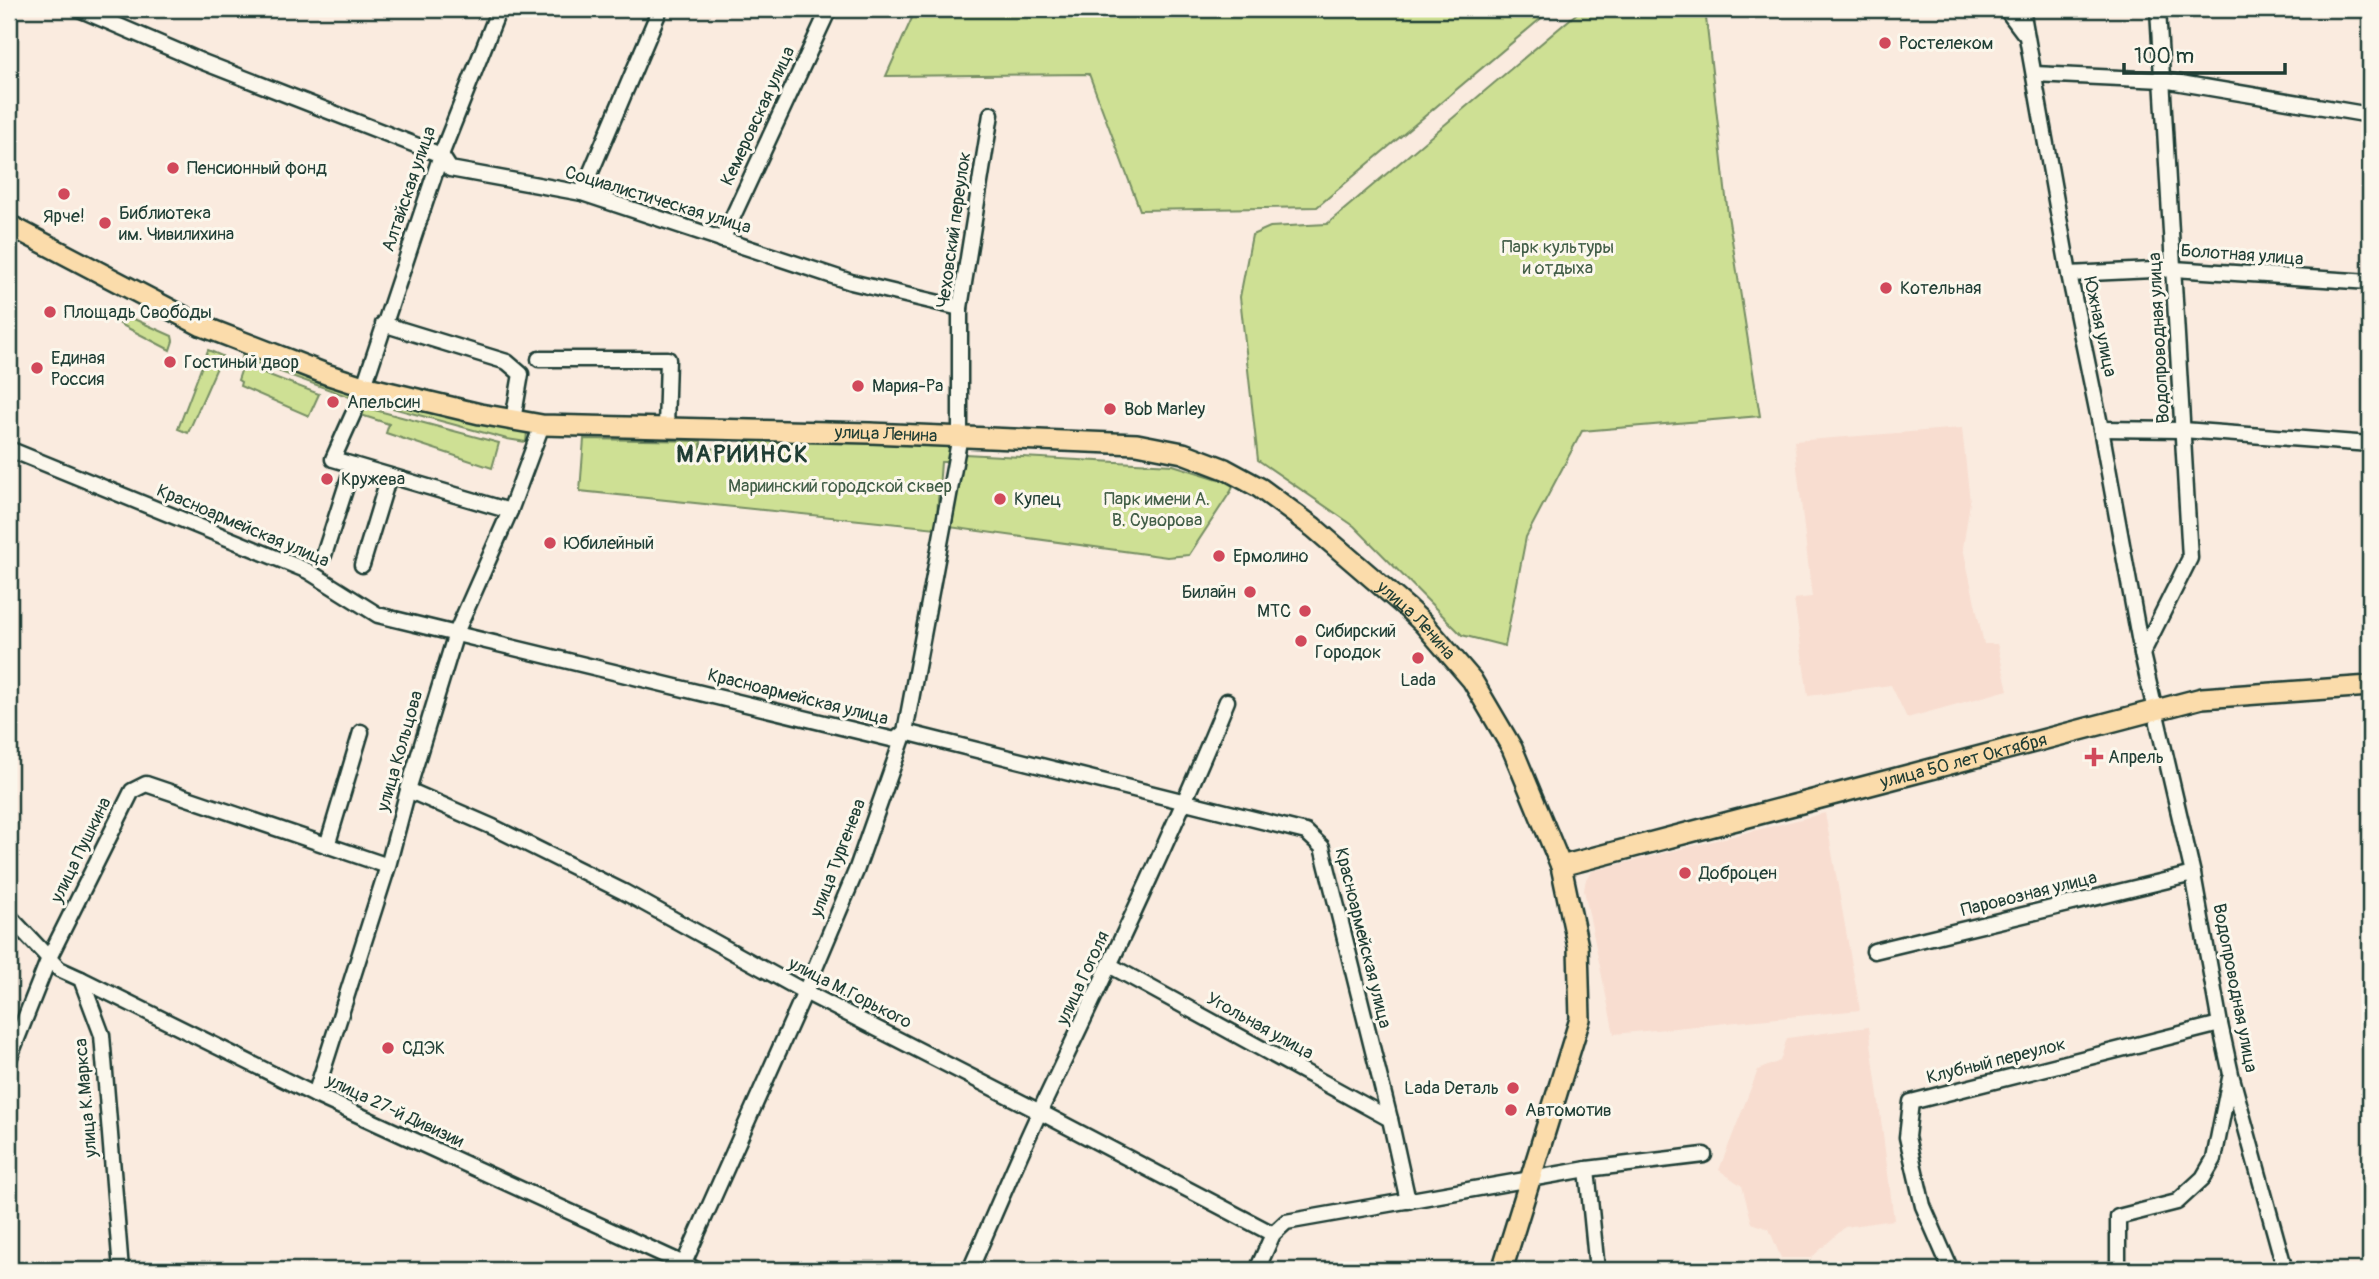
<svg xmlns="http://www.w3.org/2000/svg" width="2379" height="1279" viewBox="0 0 2379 1279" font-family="Pangolin,sans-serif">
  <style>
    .built { fill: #f8ddd0 }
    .green { fill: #cee094; stroke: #768e64; stroke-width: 2 }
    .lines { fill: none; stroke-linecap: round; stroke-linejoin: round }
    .minor-casing { stroke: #1f3d34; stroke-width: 19 }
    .major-casing { stroke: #1f3d34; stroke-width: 24 }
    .minor { stroke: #fbf7ec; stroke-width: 14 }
    .major { stroke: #fbdcab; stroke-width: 19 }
    .poi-dot { fill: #d1495b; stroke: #fbf7ec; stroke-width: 2.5 }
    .labels { text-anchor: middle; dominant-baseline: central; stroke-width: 6; stroke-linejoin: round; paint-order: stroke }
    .poi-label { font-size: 18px; fill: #1f3d34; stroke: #fbf7ec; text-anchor: start }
    .street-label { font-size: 18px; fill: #1f3d34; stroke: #fbf7ec }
    .park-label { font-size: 18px; fill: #425e47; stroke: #fbf7ec }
    .district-label { font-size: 24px; font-weight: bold; letter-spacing: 2px; fill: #1f3d34; stroke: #fbf7ec }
  </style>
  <rect width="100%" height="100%" fill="#faebdf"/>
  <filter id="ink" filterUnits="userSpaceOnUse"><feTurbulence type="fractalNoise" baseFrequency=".0143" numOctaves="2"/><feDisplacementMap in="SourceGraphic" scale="14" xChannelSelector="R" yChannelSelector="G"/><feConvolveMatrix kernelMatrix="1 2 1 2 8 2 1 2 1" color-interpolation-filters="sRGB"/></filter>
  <g filter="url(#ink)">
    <g class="built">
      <polygon points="1962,428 1970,502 1963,548 1984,644 1997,644 2008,690 1907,718 1891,685 1808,696 1794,599 1812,597 1794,441"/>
      <polygon points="1825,813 1860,1010 1614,1034 1584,890 1586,879 1592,871"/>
      <polygon points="1869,1027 1894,1220 1845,1227 1811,1258 1781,1258 1769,1229 1752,1223 1742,1186 1719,1170 1758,1070 1780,1061 1787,1038"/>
    </g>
    <g class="green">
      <polygon points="916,9 1552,9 1317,207 1140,210 1089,74 886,76"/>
      <polygon points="1582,9 1705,9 1728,215 1760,416 1582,431 1526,537 1505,646 1462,635 1354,526 1258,460 1240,297 1252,235 1270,227 1327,224"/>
      <polygon points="125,315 172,336 173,341 170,350 120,324"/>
      <polygon points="208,350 222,356 188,433 178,429"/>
      <polygon points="243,354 356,390 355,399 242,358"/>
      <polygon points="243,365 319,394 309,416 240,386 241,382 238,380"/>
      <polygon points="369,393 462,420 527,432 526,442 507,439 367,401"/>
      <polygon points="360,406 499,443 492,468 386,433 389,424 358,414"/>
      <polygon points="584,439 701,441 701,448 773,451 774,447 746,446 746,440 954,445 951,462 941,462 936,528 580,491"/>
      <polygon points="964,454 1173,465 1231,483 1233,487 1231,491 1189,555 1167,557 949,527"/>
    </g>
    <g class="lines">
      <g class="minor-casing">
        <g id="minor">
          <polyline points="79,9 203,62 441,155 450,169 582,193 851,282 960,308"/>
          <polyline points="499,9 441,155 359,401 333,459 510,511"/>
          <polyline points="2006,9 2024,33"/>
          <polyline points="2022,9 2069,274 2101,429 2142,654 2193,874 2220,1024 2231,1074 2285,1270"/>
          <polyline points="2034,74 2163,80 2370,115"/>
          <polyline points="582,193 660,9"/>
          <polyline points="722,240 829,9"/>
          <polyline points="2069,274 2174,269 2370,282"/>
          <polyline points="383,324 507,362 521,374 513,420"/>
          <polyline points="539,359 668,359 666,428"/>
          <polyline points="2101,429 2183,430 2370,444"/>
          <polyline points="9,449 308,571 378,615 895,740 905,732 1306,832 1322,847 1390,1119 1408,1201"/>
          <polyline points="324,555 353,465"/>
          <polyline points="362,565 389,476"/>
          <polyline points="2142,654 2190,558 2158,9"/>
          <polyline points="408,790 493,827 624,892 805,992 1040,1112 1273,1234"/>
          <polyline points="327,846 361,732"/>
          <polyline points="9,916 59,969 81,979 102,1035 121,1270"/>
          <polyline points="1874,951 2193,874"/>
          <polyline points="1111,966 1390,1119"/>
          <polyline points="81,979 315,1095 697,1270"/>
          <polyline points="9,1059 49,958 132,791 146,784 388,866"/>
          <polyline points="315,1095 388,866 408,790 456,633 510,511 542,425"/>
          <polyline points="1587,1169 1597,1270"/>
          <polyline points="681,1270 805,992 856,871 905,732 960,436 960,308 991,114"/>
          <path d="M970 1270C993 1217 1016 1162 1041 1109 1105 974 1170 840 1227 701"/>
          <polyline points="1257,1270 1273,1234 1286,1222 1587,1169 1704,1155"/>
          <polyline points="1951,1270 1923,1206 1907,1137 1911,1102 2220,1024"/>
          <polyline points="2118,1270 2118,1217 2177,1202 2203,1178 2214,1159 2230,1078"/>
        </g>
      </g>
      <g class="major-casing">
        <g id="major">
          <path id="s1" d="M9 225 202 326 326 374 363 386 480 414 542 425 870 433 1137 444 1183 453 1225 469 1260 488 1313 527 1406 607 1423 623 1472 680 1512 748 1561 866 1578 947 1580 1019 1502 1270"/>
          <path id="s2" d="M1561 866 2202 698 2370 686"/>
        </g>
      </g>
      <use href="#minor" class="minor"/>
      <use href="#major" class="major"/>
    </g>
  </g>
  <g class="poi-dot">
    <circle cx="1885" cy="43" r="7"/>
    <circle cx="173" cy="168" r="7"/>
    <circle cx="64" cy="194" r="7"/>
    <circle cx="105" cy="223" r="7"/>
    <circle cx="1886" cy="288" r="7"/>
    <circle cx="50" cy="312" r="7"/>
    <circle cx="170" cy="362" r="7"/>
    <circle cx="37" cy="368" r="7"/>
    <circle cx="858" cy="386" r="7"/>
    <circle cx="333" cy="402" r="7"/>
    <circle cx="1110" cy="409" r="7"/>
    <circle cx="327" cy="479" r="7"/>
    <circle cx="1000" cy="499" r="7"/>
    <circle cx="550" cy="543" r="7"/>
    <circle cx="1219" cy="556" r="7"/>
    <circle cx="1250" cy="592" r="7"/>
    <circle cx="1305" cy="611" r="7"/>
    <circle cx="1301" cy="641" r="7"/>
    <circle cx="1418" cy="658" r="7"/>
    <path d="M2090.5 746.5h7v7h7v7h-7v7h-7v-7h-7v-7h7z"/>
    <circle cx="1685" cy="873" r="7"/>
    <circle cx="388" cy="1048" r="7"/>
    <circle cx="1513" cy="1088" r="7"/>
    <circle cx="1511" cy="1110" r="7"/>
  </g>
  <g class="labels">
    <g class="poi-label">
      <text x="1899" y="43">Ростелеком</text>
      <text x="187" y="168">Пенсионный фонд</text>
      <text x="119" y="213">Библиотека<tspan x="119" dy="21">им. Чивилихина</tspan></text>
      <text x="64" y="216" text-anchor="middle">Ярче!</text>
      <text x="1900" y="288">Котельная</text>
      <text x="64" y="312">Площадь Свободы</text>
      <text x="51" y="358">Единая<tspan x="51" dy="21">Россия</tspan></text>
      <text x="184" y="362">Гостиный двор</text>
      <text x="872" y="386">Мария-Ра</text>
      <text x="347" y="402">Апельсин</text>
      <text x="1124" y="409">Bob Marley</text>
      <text x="341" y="479">Кружева</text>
      <text x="1014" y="499">Купец</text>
      <text x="564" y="543">Юбилейный</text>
      <text x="1233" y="556">Ермолино</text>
      <text x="1236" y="592" text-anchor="end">Билайн</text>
      <text x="1291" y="611" text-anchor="end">МТС</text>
      <text x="1315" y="631">Сибирский<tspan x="1315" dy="21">Городок</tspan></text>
      <text x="1418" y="680" text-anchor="middle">Lada</text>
      <text x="2108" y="757">Апрель</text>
      <text x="1699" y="873">Доброцен</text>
      <text x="402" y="1048">СДЭК</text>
      <text x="1499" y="1088" text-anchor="end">Lada Dеталь</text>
      <text x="1525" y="1110">Автомотив</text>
    </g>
    <g class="street-label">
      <text transform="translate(758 116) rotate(-65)">Кемеровская улица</text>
      <text transform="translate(409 189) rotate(-71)">Алтайская улица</text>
      <text transform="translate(658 200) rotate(17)">Социалистическая улица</text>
      <text transform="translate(954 230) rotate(-82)">Чеховский переулок</text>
      <text transform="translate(2242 255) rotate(4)">Болотная улица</text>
      <text transform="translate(2100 327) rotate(78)">Южная улица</text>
      <text transform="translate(2159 338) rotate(-93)">Водопроводная улица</text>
      <text stroke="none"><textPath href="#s1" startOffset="917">улица Ленина</textPath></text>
      <text transform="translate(243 526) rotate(23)">Красноармейская улица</text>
      <text stroke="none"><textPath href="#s1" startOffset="1505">улица Ленина</textPath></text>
      <text transform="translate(798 697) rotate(14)">Красноармейская улица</text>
      <text transform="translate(400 751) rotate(-74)">улица Кольцова</text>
      <text stroke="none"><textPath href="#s2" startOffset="416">улица 50 лет Октября</textPath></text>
      <text transform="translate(81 850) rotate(-64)">улица Пушкина</text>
      <text transform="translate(838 858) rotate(-69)">улица Тургенева</text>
      <text transform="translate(2029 894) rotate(-14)">Паровозная улица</text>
      <text transform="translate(1363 938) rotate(76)">Красноармейская улица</text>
      <text transform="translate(1083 978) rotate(-65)">улица Гоголя</text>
      <text transform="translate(2235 988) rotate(79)">Водопроводная улица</text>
      <text transform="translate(850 993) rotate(27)">улица М.Горького</text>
      <text transform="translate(1260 1026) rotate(29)">Угольная улица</text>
      <text transform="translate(1996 1061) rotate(-14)">Клубный переулок</text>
      <text transform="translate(86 1098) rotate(-95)">улица К.Маркса</text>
      <text transform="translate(395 1111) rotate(25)">улица 27-й Дивизии</text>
    </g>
    <g class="park-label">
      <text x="1558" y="247">Парк культуры<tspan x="1558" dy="21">и отдыха</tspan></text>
      <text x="840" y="486">Мариинский городской сквер</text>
      <text x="1157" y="499">Парк имени А.<tspan x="1157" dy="21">В. Суворова</tspan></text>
    </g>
    <g class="district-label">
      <text x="743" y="454">МАРИИНСК</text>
    </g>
  </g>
  <rect width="2379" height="1279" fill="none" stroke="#fbf7ec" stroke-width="35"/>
  <rect x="18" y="18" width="2344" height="1244" fill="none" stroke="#1f3d34" stroke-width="2.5" filter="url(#ink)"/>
  <path d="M2124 63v10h161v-10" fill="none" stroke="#1f3d34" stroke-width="3.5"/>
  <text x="2134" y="63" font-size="21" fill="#1f3d34" stroke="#fbf7ec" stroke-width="5" paint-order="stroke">100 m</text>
</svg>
